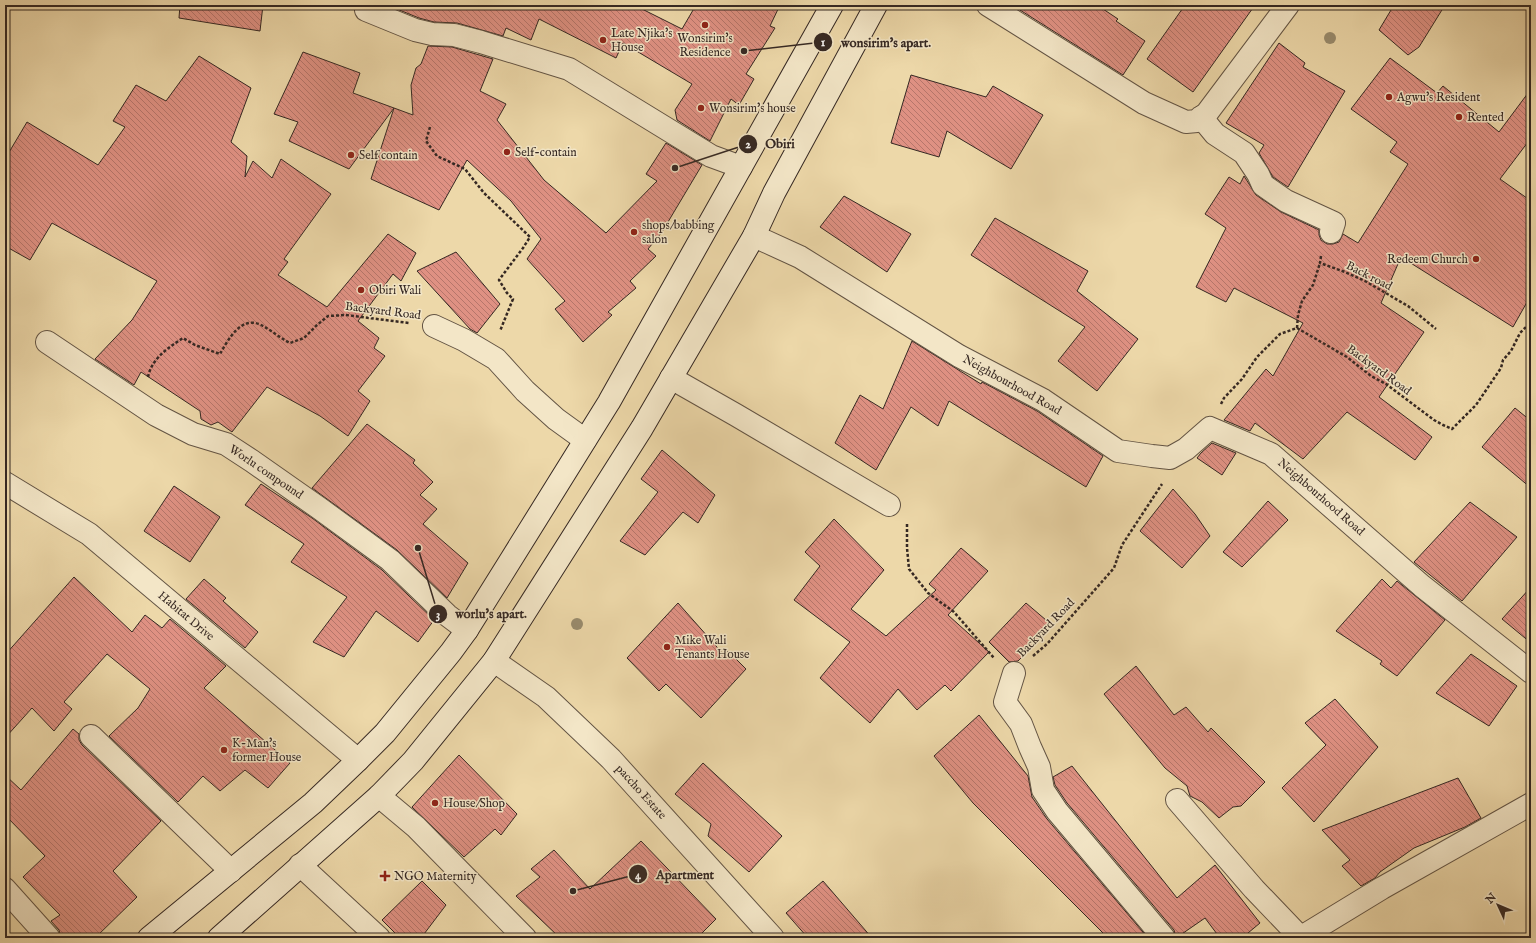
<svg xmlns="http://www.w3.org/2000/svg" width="1536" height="943" viewBox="0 0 1536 943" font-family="'IM FELL English',serif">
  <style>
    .building { fill: url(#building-back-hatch); stroke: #352823 }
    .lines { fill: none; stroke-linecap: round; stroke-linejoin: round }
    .street-casing { stroke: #635444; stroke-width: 24 }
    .secondary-casing { stroke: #352823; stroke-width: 24 }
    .path { stroke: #352823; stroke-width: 2.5; stroke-dasharray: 3 2; stroke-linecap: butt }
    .street { stroke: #f3e6c7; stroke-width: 22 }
    .secondary { stroke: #f3e6c7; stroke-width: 22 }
    .tree { fill: #998c6e }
    .poi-dot { fill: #8f2418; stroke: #f3e6c7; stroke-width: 1.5 }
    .labels { text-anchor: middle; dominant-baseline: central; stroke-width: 3; stroke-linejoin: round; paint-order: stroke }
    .poi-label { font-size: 12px; fill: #352823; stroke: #f3e6c7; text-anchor: start }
    .street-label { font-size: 12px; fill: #352823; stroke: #f3e6c7 }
    .leader { fill: none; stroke: #352823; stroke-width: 1.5 }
    .callout-dot { fill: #352823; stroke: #f3e6c7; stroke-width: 1.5 }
    .mark-label { font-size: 12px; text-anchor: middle; font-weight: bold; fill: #fff }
    .callout-label { font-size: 13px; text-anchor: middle; font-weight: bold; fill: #352823; stroke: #f3e6c7; stroke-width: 3; stroke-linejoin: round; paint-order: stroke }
  </style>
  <defs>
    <pattern id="building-back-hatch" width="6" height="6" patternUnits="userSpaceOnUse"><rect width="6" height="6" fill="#df9183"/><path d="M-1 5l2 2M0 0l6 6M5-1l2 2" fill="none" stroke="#b6766b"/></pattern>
  </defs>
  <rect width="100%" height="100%" fill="#edd8a9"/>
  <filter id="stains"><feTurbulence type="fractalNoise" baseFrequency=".005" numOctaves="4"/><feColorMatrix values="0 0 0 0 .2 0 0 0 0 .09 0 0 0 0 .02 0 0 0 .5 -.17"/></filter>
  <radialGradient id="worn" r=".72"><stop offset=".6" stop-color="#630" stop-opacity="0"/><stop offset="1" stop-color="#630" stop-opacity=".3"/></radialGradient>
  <g class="building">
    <polygon points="180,5 263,5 260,31 179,18"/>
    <polygon points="387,5 634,5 682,29 696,5 780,5 770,26 775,28 746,74 754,79 739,105 731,99 710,141 677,120 675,110 692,84 623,43 616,58 539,19 531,40 506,28 503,36 457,23 434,22 419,18"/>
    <polygon points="1012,5 1097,5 1118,19 1116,21 1145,41 1123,75"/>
    <polygon points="1185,5 1255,5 1193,92 1147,59"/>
    <polygon points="1394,5 1445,5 1419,47 1408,55 1379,30"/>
    <polygon points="1279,43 1305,63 1303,67 1345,91 1288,187 1273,177 1259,153 1264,145 1226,123"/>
    <polygon points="428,46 452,47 493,59 480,91 506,104 497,120 544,180 606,233 657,181 646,174 666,143 702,165 662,232 648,249 656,256 630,281 636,288 608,312 612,315 583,342 555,309 565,301 527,259 541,239 511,201 467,160 439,210 371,179 394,108 413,115 411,85 416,68 421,64"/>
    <polygon points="303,52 360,73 353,93 394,108 349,169 289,141 298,122 274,114"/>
    <polygon points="199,56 251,88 231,142 247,156 245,177 253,161 272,178 281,159 331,194 284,259 288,262 278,275 327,307 388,234 416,253 401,281 393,274 358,321 379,338 374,348 385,356 358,391 370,401 348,436 320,416 267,387 232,432 218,422 211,425 201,419 200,411 141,372 134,385 95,359 132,320 157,281 52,223 30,260 5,246 5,159 27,122 98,165 125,127 113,121 136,85 166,101"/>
    <polygon points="1390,58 1437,93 1443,86 1499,132 1531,89 1531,138 1500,179 1531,201 1531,295 1513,327 1401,257 1381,303 1424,332 1379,397 1432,437 1415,460 1347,412 1303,459 1255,423 1250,431 1224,420 1266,369 1273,376 1303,323 1234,288 1226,302 1196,287 1226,228 1205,214 1229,177 1240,184 1244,176 1256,195 1281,212 1319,230 1319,235 1321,240 1327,244 1333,244 1339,242 1343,234 1358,243 1408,164 1390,152 1397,142 1351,109"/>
    <polygon points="911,75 986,97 993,86 1043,115 1011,169 947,131 939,157 891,143"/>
    <polygon points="844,196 911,234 887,272 820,227"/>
    <polygon points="995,218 1088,271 1077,291 1138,339 1097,391 1058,361 1085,327 971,255"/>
    <polygon points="456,252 500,304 477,333 470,329 417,271"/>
    <polygon points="912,341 981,384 982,382 1037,411 1103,456 1086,487 949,401 938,426 911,407 876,470 835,443 860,395 883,409"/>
    <polygon points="1515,408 1531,421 1531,488 1482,447"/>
    <polygon points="367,424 415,460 413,463 433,482 420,495 437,509 423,524 468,563 447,598 397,550 312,488"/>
    <polygon points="1212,443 1236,453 1222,475 1197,458 1201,453"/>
    <polygon points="662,450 715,495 698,523 683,512 645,555 620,541 658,492 641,479"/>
    <polygon points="261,484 312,518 382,570 434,620 418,642 376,611 344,657 313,642 347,597 291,562 304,544 245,505"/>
    <polygon points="174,486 220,517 190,562 144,531"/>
    <polygon points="1173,489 1195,514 1210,536 1182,568 1140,531"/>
    <polygon points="1268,501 1288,520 1242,567 1223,552"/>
    <polygon points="1470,502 1517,537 1462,601 1414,562"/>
    <polygon points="834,519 884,570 851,609 886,636 936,590 929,584 961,548 988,571 948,615 989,652 951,691 945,685 917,710 898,689 870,723 820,678 850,642 794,600 820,566 805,552"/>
    <polygon points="74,577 132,632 145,615 162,628 170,619 226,666 204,688 290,763 268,788 245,770 220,791 203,776 178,802 109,736 138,708 150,689 107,654 64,702 72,709 54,731 32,708 5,738 5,655"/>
    <polygon points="204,579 226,598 223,601 258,632 245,648 186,599"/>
    <polygon points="1382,579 1391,588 1397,581 1445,620 1397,676 1380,664 1382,661 1336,631"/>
    <polygon points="1531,587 1531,643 1502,619"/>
    <polygon points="678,603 724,655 728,651 746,669 701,718 666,684 659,691 627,658"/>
    <polygon points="1026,603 1053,626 1018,661 1009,662 989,642"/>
    <polygon points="1471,654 1517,686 1489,726 1436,693"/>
    <polygon points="1136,666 1174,715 1186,707 1208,732 1211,728 1265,782 1241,806 1233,807 1219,818 1202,802 1190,796 1187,786 1165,768 1104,694"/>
    <polygon points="1335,699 1378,747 1314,822 1282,788 1326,745 1305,723"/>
    <polygon points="979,715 1028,776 1032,797 1047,819 1148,938 1108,938 973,803 934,756"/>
    <polygon points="73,729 79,734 79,740 82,745 161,821 113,871 137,897 95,938 61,938 59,930 51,921 60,915 23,877 45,856 5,815 5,775 21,790"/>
    <polygon points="459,755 517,814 501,835 495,829 464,857 412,807"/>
    <polygon points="703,763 782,836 749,872 708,836 711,824 675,794"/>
    <polygon points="1072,766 1177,898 1215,865 1260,923 1242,938 1220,938 1205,918 1176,938 1174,930 1067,803 1055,785 1053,777"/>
    <polygon points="1458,778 1481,818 1465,827 1414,848 1380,872 1375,878 1361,886 1342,866 1350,860 1322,830"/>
    <polygon points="641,841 716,919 697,938 560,938 516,896 540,877 531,869 554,850 590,889"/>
    <polygon points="422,881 446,905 421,938 400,938 382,920"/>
    <polygon points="823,881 872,938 808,938 786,913"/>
  </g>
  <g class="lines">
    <g class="street-casing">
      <g id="street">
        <polyline points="988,5 1144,103 1186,122 1197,121 1207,113 1288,5"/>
        <polyline points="366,10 415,30 432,34 454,35 481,42 569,69 711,156 741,167"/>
        <polyline points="1201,117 1215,134 1244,153 1258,174 1263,185 1286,201 1334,223 1331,232"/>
        <polyline points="754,236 800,257 959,356 1043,400 1118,451 1152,456 1170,458 1186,449 1210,428 1271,454 1422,586 1531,672"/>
        <polyline points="434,326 464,340 496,359 525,391 556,419 585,440"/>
        <polyline points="47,342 156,415 193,434 226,444 252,461 319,508 390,560 447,615 467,630"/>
        <polyline points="671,378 736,415 889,505"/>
        <polyline points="5,483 89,534 358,760"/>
        <polyline points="494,661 546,697 611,759 773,938"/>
        <polyline points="1014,673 1005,702 1021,724 1030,747 1039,767 1043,790 1057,811 1164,938"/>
        <polyline points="91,736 231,871"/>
        <polyline points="379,796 416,827 525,938"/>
        <polyline points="1177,800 1254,889 1301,938"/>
        <polyline points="300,865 379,938"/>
        <polyline points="5,889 49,938"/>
        <polyline points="1300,938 1382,888 1531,804"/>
      </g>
    </g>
    <g class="secondary-casing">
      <g id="secondary">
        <polyline points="149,938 313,803 358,760 385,733 451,652 467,630 512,558 609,402 832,5"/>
        <polyline points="219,938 379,796 413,761 494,661 642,428 754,236 774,193 876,5"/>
      </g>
    </g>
    <g class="path">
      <polyline points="430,127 426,141 437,156 465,169 484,193 530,237 523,248 499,280 507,293 513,299 500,331"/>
      <polyline points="1321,256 1320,263 1345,272 1365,281 1408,306 1436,329"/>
      <polyline points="1297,328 1298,315 1302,301 1313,285 1320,263"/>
      <path d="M148 377C152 358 168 348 183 338L195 345 220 354C228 340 241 315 261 325 271 330 280 338 290 343L304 338 317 325 328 316 346 315 409 323"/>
      <polyline points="1221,404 1224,398 1242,379 1257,357 1280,334 1297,328 1347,357 1371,376 1386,384 1434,420 1443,425 1452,429 1476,405 1501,368 1503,360 1511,351 1520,333 1531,322"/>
      <polyline points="907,524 907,548 909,569 928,593 954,612 994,658"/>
      <polyline points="1033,656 1047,644 1114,568 1122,545 1162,484"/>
    </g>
    <use href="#street" class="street"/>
    <use href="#secondary" class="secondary"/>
  </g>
  <g class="tree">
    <circle cx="1330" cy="38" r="6"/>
    <circle cx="577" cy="624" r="6"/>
  </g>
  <g class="poi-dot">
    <circle cx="705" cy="25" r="4"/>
    <circle cx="603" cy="40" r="4"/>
    <circle cx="1389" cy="97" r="4"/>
    <circle cx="701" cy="108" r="4"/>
    <circle cx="1459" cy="117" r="4"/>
    <circle cx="507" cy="152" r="4"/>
    <circle cx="351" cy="155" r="4"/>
    <circle cx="634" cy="232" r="4"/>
    <circle cx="1476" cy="259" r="4"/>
    <circle cx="361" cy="290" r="4"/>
    <circle cx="667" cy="647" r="4"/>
    <circle cx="224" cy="750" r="4"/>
    <circle cx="435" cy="803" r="4"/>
    <path d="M383 870h4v4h4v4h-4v4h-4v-4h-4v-4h4z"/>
  </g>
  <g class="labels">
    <g class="poi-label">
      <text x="611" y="33">Late Njika's<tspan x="611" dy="14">House</tspan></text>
      <text x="705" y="38" text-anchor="middle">Wonsirim's<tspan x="705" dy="14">Residence</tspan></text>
      <text x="1397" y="97">Agwu's Resident</text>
      <text x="709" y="108">Wonsirim's house</text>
      <text x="1467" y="117">Rented</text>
      <text x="515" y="152">Self-contain</text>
      <text x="359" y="155">Self contain</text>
      <text x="642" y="225">shops/babbing<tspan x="642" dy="14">salon</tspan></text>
      <text x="1468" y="259" text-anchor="end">Redeem Church</text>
      <text x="369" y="290">Obiri Wali</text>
      <text x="675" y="640">Mike Wali<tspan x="675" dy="14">Tenants House</tspan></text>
      <text x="232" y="743">K-Man's<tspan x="232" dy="14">former House</tspan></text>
      <text x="443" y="803">House/Shop</text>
      <text x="394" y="876">NGO Maternity</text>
    </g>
    <g class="street-label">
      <text transform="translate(1369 276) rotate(27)">Back road</text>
      <text transform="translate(383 311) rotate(7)">Backyard Road</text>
      <text transform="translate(1379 370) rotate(36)">Backyard Road</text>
      <text transform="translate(1012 385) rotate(29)">Neighbourhood Road</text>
      <text transform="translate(266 472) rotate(34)">Worlu compound</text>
      <text transform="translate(1321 497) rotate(41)">Neighbourhood Road</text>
      <text transform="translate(186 616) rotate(40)">Habitat Drive</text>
      <text transform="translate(1046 628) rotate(-46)">Backyard Road</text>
      <text transform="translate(641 792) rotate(48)">paccho Estate</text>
    </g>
  </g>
  <path class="leader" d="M744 51L823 42M675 168L748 144M418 548L438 614M573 891L638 874"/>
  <g class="callout-dot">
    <circle cx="744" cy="51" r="4"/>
    <circle cx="675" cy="168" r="4"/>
    <circle cx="418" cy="548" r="4"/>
    <circle cx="573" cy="891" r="4"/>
    <circle cx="823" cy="42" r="10"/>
    <circle cx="748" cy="144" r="10"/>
    <circle cx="438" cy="614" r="10"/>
    <circle cx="638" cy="874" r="10"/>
  </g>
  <g class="mark-label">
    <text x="823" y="46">1</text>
    <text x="748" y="148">2</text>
    <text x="438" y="618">3</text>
    <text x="638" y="879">4</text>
  </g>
  <g class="callout-label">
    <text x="886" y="47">wonsirim's apart.</text>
    <text x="780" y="148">Obiri</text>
    <text x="491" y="618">worlu's apart.</text>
    <text x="685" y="879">Apartment</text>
  </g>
  <rect width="1536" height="943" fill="none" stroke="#edd8a9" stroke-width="20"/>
  <rect x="6" y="6" width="1524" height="931" fill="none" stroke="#352823" stroke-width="2"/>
  <rect x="10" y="10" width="1516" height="923" fill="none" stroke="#352823"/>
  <g transform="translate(1498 905) rotate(314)" stroke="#f3e6c7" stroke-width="3" paint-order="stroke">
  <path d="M0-3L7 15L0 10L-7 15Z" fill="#352823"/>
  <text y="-6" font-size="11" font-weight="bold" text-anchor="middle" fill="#352823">N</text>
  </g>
  <rect width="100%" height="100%" filter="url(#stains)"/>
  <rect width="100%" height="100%" fill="url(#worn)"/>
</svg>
